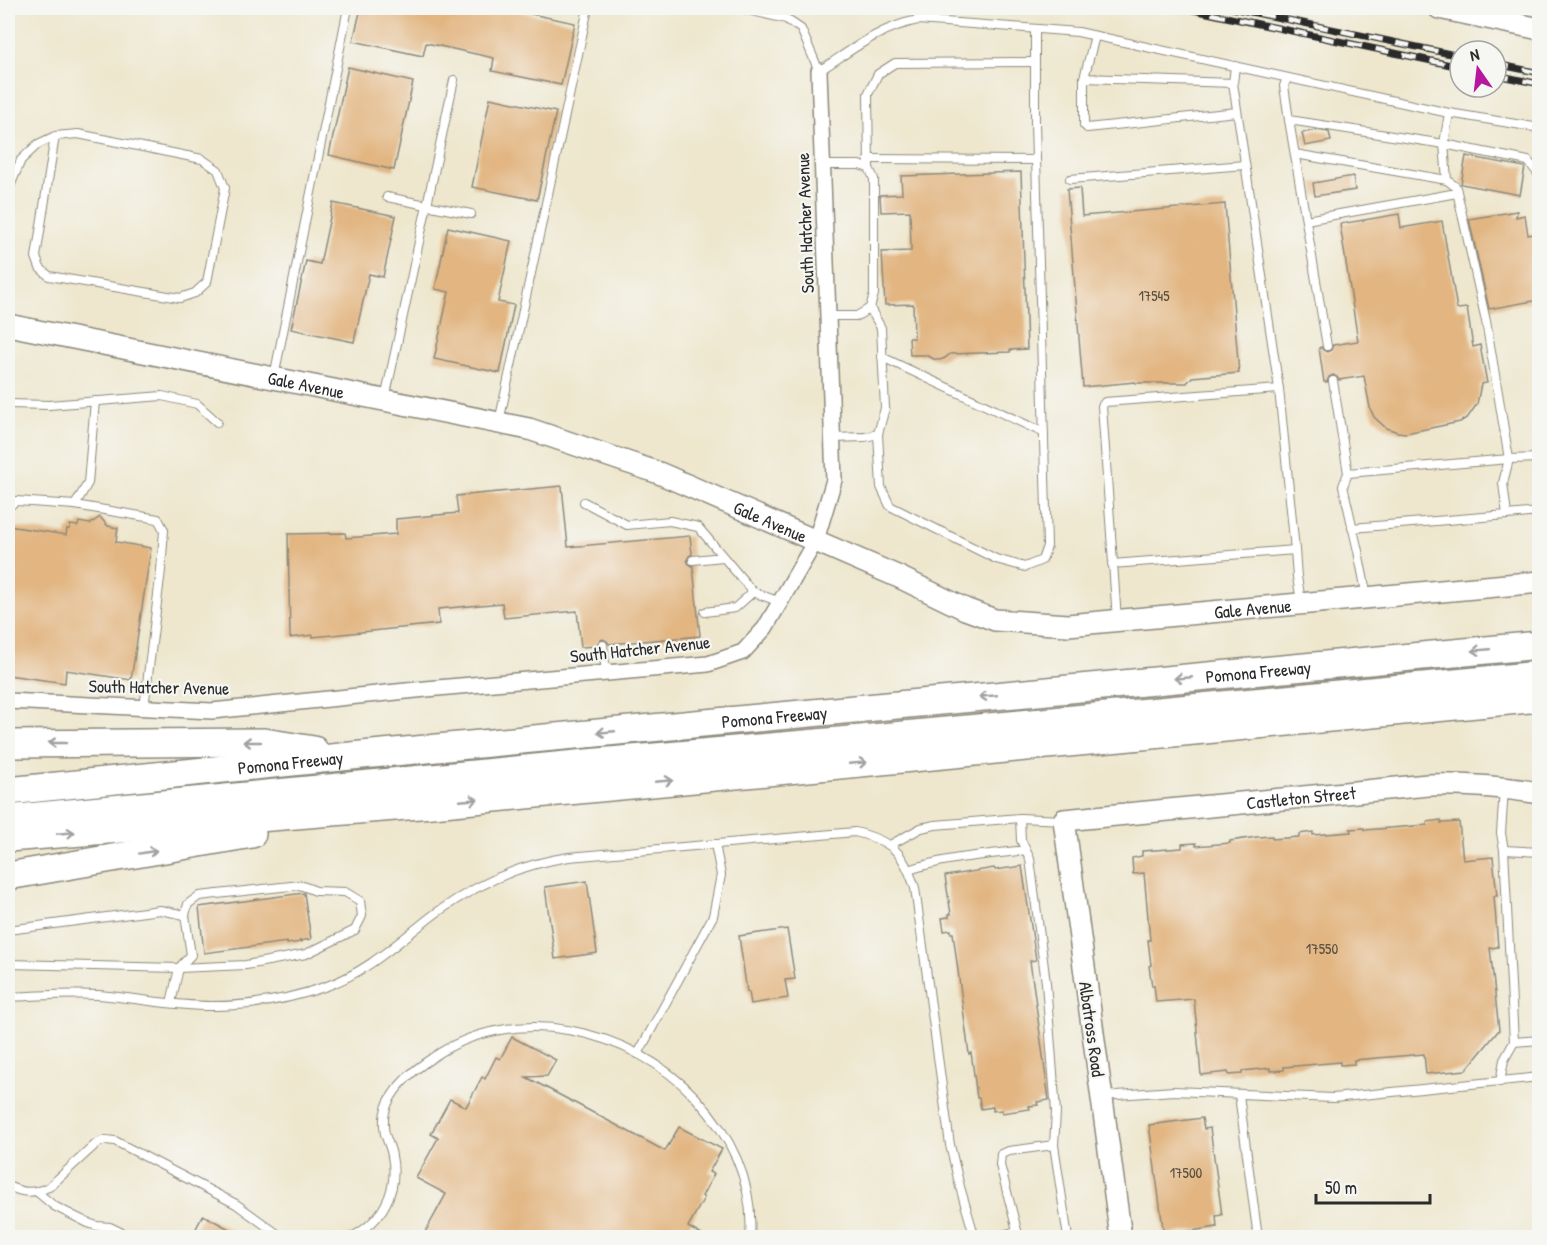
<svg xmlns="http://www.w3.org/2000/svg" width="1547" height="1245" viewBox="0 0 1547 1245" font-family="'Patrick Hand',sans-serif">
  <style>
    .building { fill: #e2b581 }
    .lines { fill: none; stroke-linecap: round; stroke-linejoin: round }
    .lane-casing { stroke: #8c897c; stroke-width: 10 }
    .street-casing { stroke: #8c897c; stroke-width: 18 }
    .secondary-casing { stroke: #8c897c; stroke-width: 24 }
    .highway-casing { stroke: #8c897c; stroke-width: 30 }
    .lane { stroke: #fff; stroke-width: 8 }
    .street { stroke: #fff; stroke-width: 15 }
    .secondary { stroke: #fff; stroke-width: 21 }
    .highway { stroke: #fff; stroke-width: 27 }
    .rail-casing { stroke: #2b2b2b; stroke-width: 7 }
    .rail { stroke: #f6f6f2; stroke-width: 4.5; stroke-dasharray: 14; stroke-linecap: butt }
    .oneway { stroke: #a0a0a0 }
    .labels { text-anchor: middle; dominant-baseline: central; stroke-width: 4.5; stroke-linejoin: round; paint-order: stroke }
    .number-label { font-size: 15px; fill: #594e40 }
    .street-label { font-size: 18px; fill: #2b2b2b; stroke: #f6f6f2 }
  </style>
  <rect width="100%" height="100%" fill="#f6f6f2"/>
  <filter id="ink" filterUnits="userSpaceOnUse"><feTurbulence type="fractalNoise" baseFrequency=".0167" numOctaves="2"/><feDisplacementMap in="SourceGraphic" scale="12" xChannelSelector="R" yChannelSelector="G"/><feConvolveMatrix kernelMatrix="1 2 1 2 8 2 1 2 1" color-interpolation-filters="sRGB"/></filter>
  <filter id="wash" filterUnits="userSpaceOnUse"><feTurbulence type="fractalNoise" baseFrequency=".008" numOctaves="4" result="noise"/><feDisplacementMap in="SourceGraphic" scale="24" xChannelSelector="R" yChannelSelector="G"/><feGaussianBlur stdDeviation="1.35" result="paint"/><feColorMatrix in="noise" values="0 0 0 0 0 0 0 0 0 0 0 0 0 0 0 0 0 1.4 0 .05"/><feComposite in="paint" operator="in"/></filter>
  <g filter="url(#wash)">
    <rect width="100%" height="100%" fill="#eee7ce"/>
    <g id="blocks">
      <g class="building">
        <polygon points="361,8 502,8 575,23 561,85 492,71 494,58 426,43 423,56 353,41"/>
        <polygon points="348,67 413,82 394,170 329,155"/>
        <polygon points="490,98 556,112 537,200 472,187"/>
        <polygon points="1316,130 1329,132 1331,141 1305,146 1302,133"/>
        <polygon points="1466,156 1525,167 1520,195 1461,184"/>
        <polygon points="1021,172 1027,349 1010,350 1010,352 950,354 945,358 940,360 934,359 926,355 910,355 909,338 914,338 913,304 885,305 882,252 911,251 910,211 881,212 880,195 902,194 901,176"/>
        <polygon points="1353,176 1355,190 1315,196 1313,183"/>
        <polygon points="1080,188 1082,216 1225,204 1239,373 1192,377 1187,383 1136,383 1135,382 1083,387 1067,189"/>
        <polygon points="333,203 396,216 383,277 369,274 354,342 291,329 306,261 320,264"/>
        <polygon points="1517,211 1516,217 1525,215 1528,235 1534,234 1539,267 1539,300 1489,309 1469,219"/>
        <polygon points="1399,214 1401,228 1442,221 1457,309 1467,308 1473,347 1480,345 1487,383 1481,384 1477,404 1468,417 1460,422 1406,433 1398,432 1386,428 1374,417 1370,408 1364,376 1339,380 1337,377 1333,375 1329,377 1327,382 1324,382 1319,348 1321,347 1323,350 1327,352 1331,350 1333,345 1358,341 1340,224"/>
        <polygon points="448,227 511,241 498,302 514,305 500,373 434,359 449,292 435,289"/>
        <polygon points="562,486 568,547 690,536 692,554 689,556 687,560 689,564 693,566 700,636 609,644 607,641 603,639 599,641 597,646 581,647 577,611 504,618 502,603 438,609 439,624 313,637 313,635 290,638 288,534 345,533 346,538 396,534 396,519 458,513 456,496"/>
        <polygon points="100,517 108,526 118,528 116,542 151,548 131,680 66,670 65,683 8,675 8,526 66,535 67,529 70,529 70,525 78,526 79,522 90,524"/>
        <polygon points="1441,820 1441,823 1459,822 1463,860 1493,857 1497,896 1494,896 1498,947 1490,948 1499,1030 1466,1070 1426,1074 1424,1054 1354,1060 1354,1064 1340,1065 1340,1062 1284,1067 1284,1070 1270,1071 1270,1068 1242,1071 1242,1074 1229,1075 1228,1072 1201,1075 1194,999 1156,1002 1154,985 1152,986 1149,966 1151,965 1148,940 1150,940 1144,873 1133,874 1132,858 1142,856 1142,851 1182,848 1182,844 1196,843 1196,846 1230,843 1230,841 1257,837 1272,836 1272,839 1299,837 1299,834 1313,832 1313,835 1351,832 1350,829 1364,828 1365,830 1427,825 1427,822"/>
        <polygon points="1022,866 1036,960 1030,961 1049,1100 1037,1102 1038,1105 1029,1106 1030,1109 1002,1113 1002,1110 993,1111 993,1107 981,1109 979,1098 977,1098 972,1059 971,1053 969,1054 953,933 951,933 951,930 944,931 942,918 949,917 949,914 951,914 945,876 994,868 995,870"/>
        <polygon points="587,881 597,953 555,959 545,887"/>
        <polygon points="304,893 311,939 300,941 301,942 287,944 287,942 204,953 199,907"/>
        <polygon points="787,929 795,979 785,980 788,998 751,1004 749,992 747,992 739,936"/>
        <polygon points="512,1037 556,1060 547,1076 526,1077 665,1151 679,1127 722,1149 709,1172 714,1174 702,1196 704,1198 688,1227 707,1238 422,1238 446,1194 416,1178 438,1138 431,1134 450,1099 466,1107 482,1077 485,1079 496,1057 500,1059"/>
        <polygon points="1202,1118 1204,1129 1210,1128 1222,1215 1216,1216 1217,1227 1164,1235 1149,1125"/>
        <polygon points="203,1215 246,1238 191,1238"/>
      </g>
    </g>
  </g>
  <g filter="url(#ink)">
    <use href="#blocks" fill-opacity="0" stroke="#8c897c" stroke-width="1.5"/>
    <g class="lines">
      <g class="lane-casing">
        <g id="lane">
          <path d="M739 8 786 19 801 29 819 71C852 50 878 28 918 20L1078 32 1449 113 1540 128"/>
          <polyline points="1095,36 1084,78 1233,83"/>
          <polyline points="1084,78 1084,125 1087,128 1237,112"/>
          <polyline points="1287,78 1284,86 1289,120 1327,346"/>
          <polyline points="1289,120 1444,144 1449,113"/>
          <polyline points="1295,154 1447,180"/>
          <polyline points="869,159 1036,160"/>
          <polyline points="822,165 859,165 869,168 874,179 874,294 870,308 857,316 828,316"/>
          <polyline points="869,168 868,94 878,74 895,63 1035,62"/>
          <polyline points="1540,176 1528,161 1444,144 1447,180 1456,187 1486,321 1509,459 1540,458"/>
          <polyline points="1070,179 1245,165"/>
          <polyline points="8,191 21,160 38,144 55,136 78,134 202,159 218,170 225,188 207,282 195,293 180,298 49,276 40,268 36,257 55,136"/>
          <polyline points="387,197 471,214"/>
          <polyline points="1306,220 1457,193"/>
          <polyline points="882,357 1044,433"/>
          <polyline points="274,377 348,8"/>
          <polyline points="1333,381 1348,473 1343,486 1358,551 1367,597"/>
          <polyline points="1279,389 1295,550"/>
          <polyline points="385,399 454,80"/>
          <polyline points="8,404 49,405 162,396 197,404 217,422"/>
          <polyline points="499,422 588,8"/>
          <polyline points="878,434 881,487 890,506 996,559 1025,567 1042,560 1047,546 1035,123 1035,29"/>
          <polyline points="832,438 865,437 878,434 885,408 881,328 870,308"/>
          <polyline points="1348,473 1509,459 1503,483 1507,515 1352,528"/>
          <polyline points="584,502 627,525 670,521 698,527 753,592 780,602"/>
          <polyline points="75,505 158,519 164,530 161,570 144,708"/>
          <polyline points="8,507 16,501 75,505 88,483 95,401"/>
          <polyline points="1507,515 1540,512"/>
          <polyline points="693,560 723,557"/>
          <polyline points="1112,564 1295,550 1297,577 1301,601"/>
          <polyline points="705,612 735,608 753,592"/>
          <polyline points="1117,620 1102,406 1105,402 1279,389 1233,83 1235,66"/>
          <polyline points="603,645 606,673"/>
          <polyline points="1504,789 1501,833 1504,850 1540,852"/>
          <polyline points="1020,818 1021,840 1030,859 1046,983 1056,1112 1054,1145 1068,1238"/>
          <polyline points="890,845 921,828 935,825 1020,818 1063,820"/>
          <polyline points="1504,850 1514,1042 1540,1040"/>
          <path d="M909 870C946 857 987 855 1026 850"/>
          <polyline points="8,930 160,910 185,915 191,955 179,968 171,1003"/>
          <polyline points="8,964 179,968 246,965 306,954 355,930 362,916 360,901 345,892 316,891 300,885 199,896 188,904 185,915"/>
          <path d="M8 997C38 996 68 993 98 995 136 998 174 1006 211 1006 250 1006 291 999 327 986 371 970 400 940 436 913 475 885 521 864 569 857L855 832C892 841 903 851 915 888L950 1145 960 1187 975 1238"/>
          <polyline points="638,1054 713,916 721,875 715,844"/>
          <polyline points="1500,1082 1504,1060 1514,1042"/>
          <polyline points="1239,1095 1258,1238"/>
          <polyline points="1103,1096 1174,1091 1333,1098 1540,1077"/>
          <path d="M8 1186C22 1193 34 1194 49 1187L96 1144 105 1140 115 1141 236 1204 283 1238"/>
          <polyline points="36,1191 54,1206 88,1223 97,1226 110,1227 133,1238"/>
          <path d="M350 1238C382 1222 399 1191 392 1156 391 1148 387 1141 385 1134 383 1124 384 1112 388 1103 397 1084 415 1069 432 1058 513 1001 631 1028 696 1098 732 1137 754 1184 750 1238"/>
          <polyline points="992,1238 1017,1231"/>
          <polyline points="1019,1238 1000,1165 1001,1154 1009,1151 1054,1145"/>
        </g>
      </g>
      <g class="street-casing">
        <polyline id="street" points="8,701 212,711 426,689 708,664 743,652 765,628 816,540 834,480 819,71"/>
      </g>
      <g class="secondary-casing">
        <g id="secondary">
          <polyline points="1439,8 1540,29"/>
          <path id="s1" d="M8 325 529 429 659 473 899 577 965 609 995 620 1068 625 1540 582"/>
          <path id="s2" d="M1121 1238 1064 820 1428 785C1466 784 1502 787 1540 793"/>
        </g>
      </g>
      <g class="highway-casing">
        <g id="highway">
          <polyline points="8,744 264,742 314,750"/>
          <path id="s3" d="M8 791 351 756 1540 645"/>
          <polyline points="8,819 587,763 850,740 1540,675"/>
          <polyline points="8,838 432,804 1540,698"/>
          <polyline points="8,876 252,834"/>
        </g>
      </g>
      <use href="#lane" class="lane"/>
      <use href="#street" class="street"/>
      <use href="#secondary" class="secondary"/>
      <use href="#highway" class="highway"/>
      <g class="rail-casing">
        <g id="rail">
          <polyline points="1184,8 1460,67"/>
          <polyline points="1232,8 1460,56"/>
          <polyline points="1496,64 1540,73"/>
          <polyline points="1496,75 1540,84"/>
        </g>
      </g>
      <use href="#rail" class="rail"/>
    </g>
    <defs><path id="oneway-shaft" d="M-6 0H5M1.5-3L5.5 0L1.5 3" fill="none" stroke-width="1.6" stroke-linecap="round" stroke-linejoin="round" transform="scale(1.5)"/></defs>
    <g class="oneway">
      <use href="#oneway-shaft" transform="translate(1481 650) rotate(175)"/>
      <use href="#oneway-shaft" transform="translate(1183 678) rotate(175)"/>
      <use href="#oneway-shaft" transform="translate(988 696) rotate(175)"/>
      <use href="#oneway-shaft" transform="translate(606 732) rotate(175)"/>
      <use href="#oneway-shaft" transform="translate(252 742) rotate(180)"/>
      <use href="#oneway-shaft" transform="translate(57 743) rotate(180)"/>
      <use href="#oneway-shaft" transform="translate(858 763) rotate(-5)"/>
      <use href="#oneway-shaft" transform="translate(664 781) rotate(-5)"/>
      <use href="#oneway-shaft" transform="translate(469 800) rotate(-5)"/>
      <use href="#oneway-shaft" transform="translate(66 833) rotate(-5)"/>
      <use href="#oneway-shaft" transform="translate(148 852) rotate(-10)"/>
    </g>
  </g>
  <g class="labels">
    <g class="number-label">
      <text x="1154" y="295">17545</text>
      <text x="1322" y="948">17550</text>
      <text x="1186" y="1172">17500</text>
    </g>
    <g class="street-label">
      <text transform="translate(805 223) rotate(-92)">South Hatcher Avenue</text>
      <text stroke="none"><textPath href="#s1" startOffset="304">Gale Avenue</textPath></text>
      <text stroke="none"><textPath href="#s1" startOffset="790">Gale Avenue</textPath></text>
      <text stroke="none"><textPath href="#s1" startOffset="1294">Gale Avenue</textPath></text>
      <text transform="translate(640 649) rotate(-6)">South Hatcher Avenue</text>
      <text stroke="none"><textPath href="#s3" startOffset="1256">Pomona Freeway</textPath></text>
      <text transform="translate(159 687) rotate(1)">South Hatcher Avenue</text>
      <text stroke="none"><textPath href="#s3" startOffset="770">Pomona Freeway</textPath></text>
      <text stroke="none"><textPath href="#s3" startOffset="284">Pomona Freeway</textPath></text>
      <text stroke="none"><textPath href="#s2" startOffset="660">Castleton Street</textPath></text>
      <text transform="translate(1092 1029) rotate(82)">Albatross Road</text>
    </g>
  </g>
  <rect width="1547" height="1245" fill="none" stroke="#f6f6f2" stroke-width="30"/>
  <g transform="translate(1478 69) rotate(346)"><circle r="28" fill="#f6f6f2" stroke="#a5a5a2" stroke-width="1.5"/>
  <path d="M0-4.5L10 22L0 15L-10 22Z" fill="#b5179e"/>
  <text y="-9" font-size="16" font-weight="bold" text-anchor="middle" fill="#2b2b2b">N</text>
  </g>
  <path d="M1316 1194v9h114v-9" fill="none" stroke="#2b2b2b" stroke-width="3"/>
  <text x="1325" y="1194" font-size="18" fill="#2b2b2b" stroke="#f6f6f2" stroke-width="4.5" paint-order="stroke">50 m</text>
</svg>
